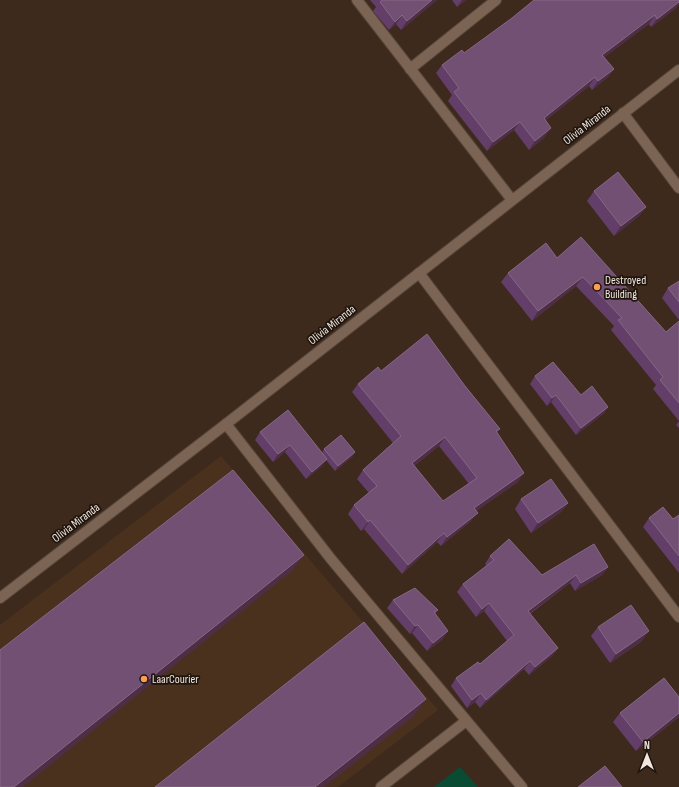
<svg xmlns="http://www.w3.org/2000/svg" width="679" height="787" viewBox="0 0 679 787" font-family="'Sofia Sans Condensed',sans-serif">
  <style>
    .built { fill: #4a311e }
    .green { fill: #094b33 }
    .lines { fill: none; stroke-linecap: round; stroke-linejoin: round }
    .minor-casing { stroke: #564639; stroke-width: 12 }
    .minor { stroke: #7b6454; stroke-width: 10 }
    .wall { fill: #623e68; fill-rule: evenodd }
    .shaded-wall { fill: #4d2e44 }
    .building { fill: #725074; stroke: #866785; fill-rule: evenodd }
    .poi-dot { fill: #fb9e51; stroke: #1e150f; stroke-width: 1.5 }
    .labels { text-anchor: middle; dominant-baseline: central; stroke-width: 3.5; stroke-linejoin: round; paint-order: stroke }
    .street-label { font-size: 12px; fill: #f3e6dd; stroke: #1e150f }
    .poi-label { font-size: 12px; fill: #f3e6dd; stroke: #1e150f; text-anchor: start }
  </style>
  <rect width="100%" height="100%" fill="#3e2a1c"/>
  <polygon class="built" points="221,456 438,710 338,787 0,787 0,625"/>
  <polygon class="green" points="460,767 478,787 434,787"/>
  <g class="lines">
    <g class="minor-casing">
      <g id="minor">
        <polyline points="357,0 512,200"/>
        <polyline points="410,69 496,0"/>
        <polyline points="623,113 679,188"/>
        <polyline points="419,273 679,617"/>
        <polyline points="226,424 331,559 522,787"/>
        <polyline points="0,598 226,424 679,70"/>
        <polyline points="381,787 466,721"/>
      </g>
    </g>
    <use href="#minor" class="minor"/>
  </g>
  <g class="wall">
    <polygon points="370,0 437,0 401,30 396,24 389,30 373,11 376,7"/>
    <polygon points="452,0 466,0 457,7"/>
    <polygon points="679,0 679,4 676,8 651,27 649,24 604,57 614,69 608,77 592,90 589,86 546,120 545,137 529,150 514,130 487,151 448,101 452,95 436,73 442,65 464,53"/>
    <polygon points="594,191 646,207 639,216 614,236 587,201"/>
    <polygon points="557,258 666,332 679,321 679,428 676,425 679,421 653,389 656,385 611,330 614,326 576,286 532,321 501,282 508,273"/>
    <polygon points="679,281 679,320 662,298 668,288"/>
    <path d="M381 371 465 386 500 429 497 432 518 482 476 511 471 521 441 546 437 542 402 574 364 529 361 531 348 514 354 505 369 493 357 479 363 470 393 443 352 392 358 384ZM439 446 469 484 443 501 414 466Z"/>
    <polygon points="535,376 581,395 608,407 603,414 576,435 551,402 547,406 530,384"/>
    <polygon points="260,432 322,453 324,449 355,452 352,457 335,471 326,460 322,466 306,479 285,452 273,462 255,440"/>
    <polygon points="521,499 568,503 561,512 531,533 515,509"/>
    <polygon points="679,515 679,573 643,527 649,518 673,519"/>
    <polygon points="490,556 542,575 608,567 602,575 575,591 570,583 530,614 558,648 552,656 529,675 524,669 480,708 475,702 467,708 451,686 456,678 480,664 507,641 484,611 476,617 457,592 463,584 487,566 485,564"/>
    <polygon points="393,600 438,610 435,614 443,639 427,651 412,633 410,634 387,608"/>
    <polygon points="598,627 642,641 610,663 591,636"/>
    <polygon points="679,697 679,717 636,751 613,722 620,713"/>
  </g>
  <g class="shaded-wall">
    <polygon points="432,0 437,0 401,30 407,21"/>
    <polygon points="462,0 466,0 457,7"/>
    <polygon points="679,2 679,4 676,8 651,27 657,19"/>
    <polygon points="402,15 396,24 389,30 395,22"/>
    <polygon points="655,15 649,24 597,63 602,55"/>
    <polygon points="614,69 608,77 592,90 598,81"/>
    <polygon points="595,77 589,86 539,126 544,118"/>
    <polygon points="520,122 514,130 487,151 493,142"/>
    <polygon points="551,128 545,137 529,150 535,141"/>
    <polygon points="646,207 639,216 614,236 621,226"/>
    <polygon points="583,277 576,286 532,321 538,311"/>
    <polygon points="556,395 551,402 547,406 552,398"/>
    <polygon points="608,407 603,414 576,435 581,428"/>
    <polygon points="445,437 439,446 406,472 412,463"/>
    <polygon points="290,445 285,452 273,462 278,454"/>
    <polygon points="355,452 352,457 335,471 338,466"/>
    <polygon points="327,459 322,466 306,479 312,472"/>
    <polygon points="524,473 518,482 468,517 474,508"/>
    <polygon points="568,503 561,512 531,533 538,523"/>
    <polygon points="478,513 471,521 441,546 447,537"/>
    <polygon points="370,520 364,529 361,531 368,522"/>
    <polygon points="444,533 437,542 402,574 408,565"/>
    <polygon points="304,555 292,571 23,787 14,787"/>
    <polygon points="608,567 602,575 575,591 581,583"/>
    <polygon points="576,575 570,583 522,619 528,611"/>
    <polygon points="489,603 484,611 476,617 482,609"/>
    <polygon points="418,625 412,633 410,634 415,626"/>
    <polygon points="448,631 443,639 427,651 433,643"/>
    <polygon points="649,631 642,641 610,663 616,654"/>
    <polygon points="558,648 552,656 529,675 535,667"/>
    <polygon points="530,661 524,669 480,708 486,700"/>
    <polygon points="481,693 475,702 467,708 472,700"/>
    <polygon points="426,699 414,716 324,787 315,787"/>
    <polygon points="679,713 679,717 636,751 643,742"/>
  </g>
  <g class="building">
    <polygon points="382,0 432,0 407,21 402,15 395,22 380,2"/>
    <polygon points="534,0 679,0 679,2 657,19 655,15 602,55 614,69 598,81 595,77 544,118 551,128 535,141 520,122 493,142 454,92 459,88 442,65 462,50 464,53 512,18"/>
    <polygon points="618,172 646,207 621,226 594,191"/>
    <polygon points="581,237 666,332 679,321 679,403 660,380 663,377 618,320 622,318 583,277 538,311 508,273 546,243 557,258"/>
    <polygon points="679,281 679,302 668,288"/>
    <path d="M427 334 465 386 500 429 496 431 524 473 474 508 478 513 447 537 444 533 408 565 370 520 368 522 354 505 377 486 363 470 401 436 358 384 378 367 381 371ZM445 437 477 478 443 501 412 463Z"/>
    <polygon points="553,362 581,395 592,386 608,407 581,428 556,395 552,398 535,376"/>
    <polygon points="288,410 327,459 312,472 290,445 278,454 260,432"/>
    <polygon points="341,435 355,452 338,466 324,449"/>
    <polygon points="233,470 304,555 14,787 0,787 0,650"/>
    <polygon points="551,479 568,503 538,523 521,499"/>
    <polygon points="663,507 673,519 679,515 679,556 649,518"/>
    <polygon points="509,539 542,575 594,544 608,567 581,583 576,575 528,611 558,648 535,667 530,661 486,700 481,693 472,700 456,678 478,662 480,664 514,635 489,603 482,609 463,584 494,560 490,556"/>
    <polygon points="415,588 438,610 434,612 448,631 433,643 418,625 415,626 393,600"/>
    <polygon points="631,605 649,631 616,654 598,627"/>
    <polygon points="364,622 426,699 315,787 155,787"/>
    <polygon points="664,678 679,697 679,713 643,742 620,713"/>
    <polygon points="605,766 622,787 578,787"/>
  </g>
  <g class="poi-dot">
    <circle cx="597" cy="287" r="4"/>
    <circle cx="144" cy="679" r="4"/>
  </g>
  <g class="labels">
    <g class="street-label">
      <text transform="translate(587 125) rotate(-38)">Olivia Miranda</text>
      <text transform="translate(332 325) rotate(-38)">Olivia Miranda</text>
      <text transform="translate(76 523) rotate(-37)">Olivia Miranda</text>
    </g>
    <g class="poi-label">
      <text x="605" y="280">Destroyed<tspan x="605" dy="14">Building</tspan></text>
      <text x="152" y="679">LaarCourier</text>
    </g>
  </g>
  <g transform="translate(647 755)" stroke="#1e150f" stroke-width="3" paint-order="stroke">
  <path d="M0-3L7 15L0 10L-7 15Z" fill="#f3e6dd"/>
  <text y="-6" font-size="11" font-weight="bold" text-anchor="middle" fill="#f3e6dd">N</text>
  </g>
</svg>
